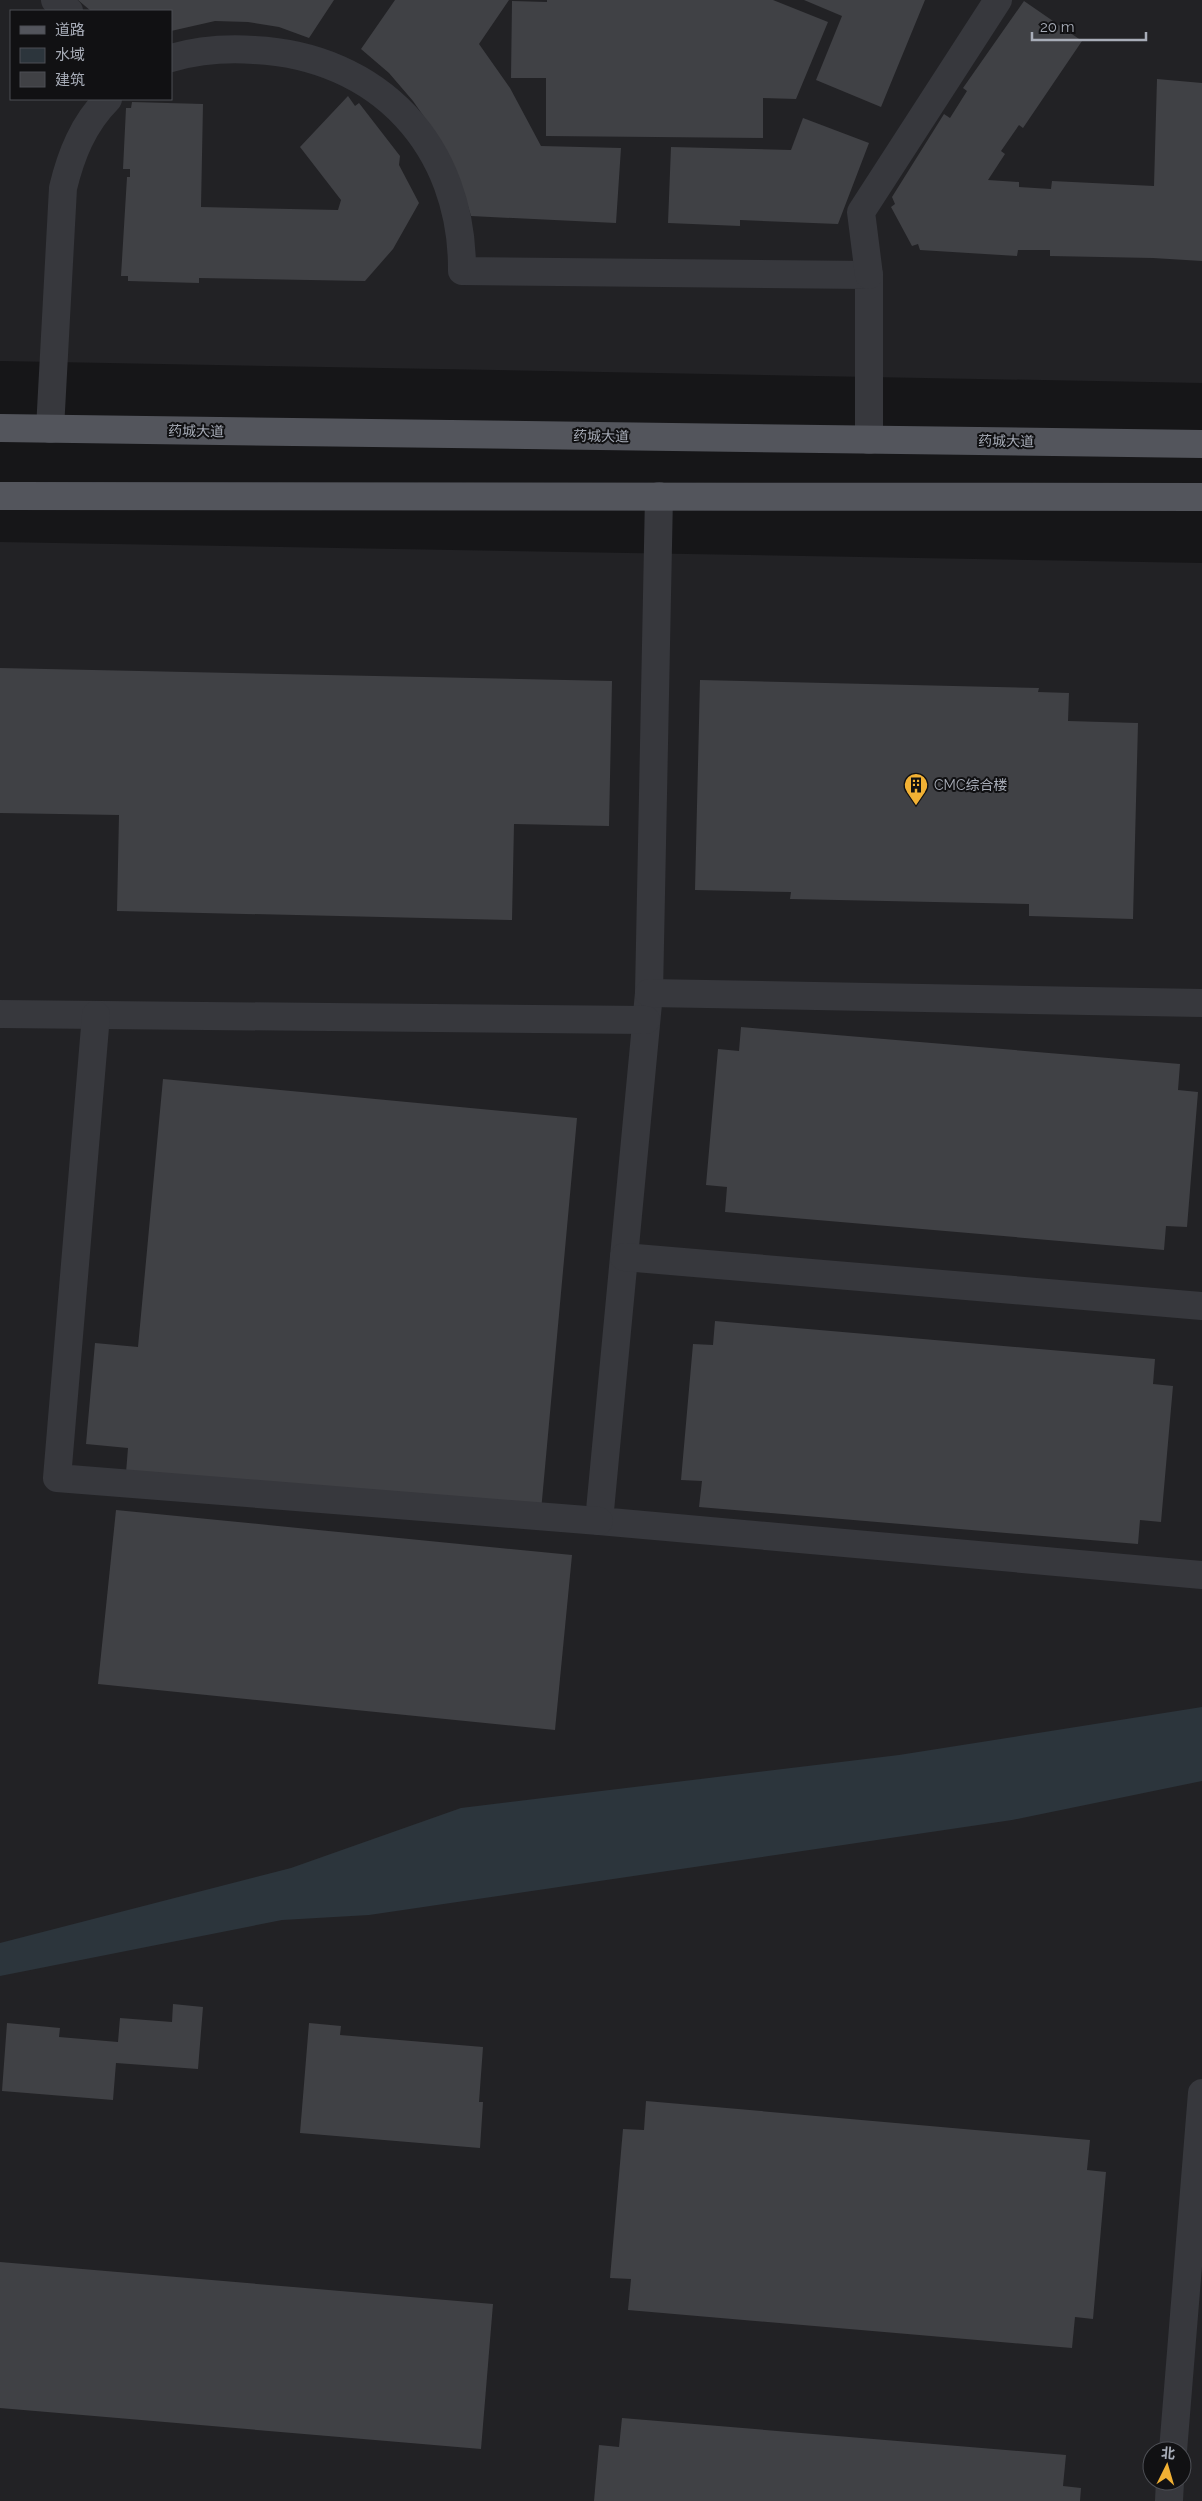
<svg xmlns="http://www.w3.org/2000/svg" width="1202" height="2501" viewBox="0 0 1202 2501" font-family="Raleway,'Noto Sans SC',sans-serif">
  <style>
    .built { fill: #222225; fill-rule: evenodd }
    .water { fill: #2c353c }
    .building { fill: #404145 }
    .lines { fill: none; stroke-linecap: round; stroke-linejoin: round }
    .minor { stroke: #37383d; stroke-width: 28 }
    .major { stroke: #53555c; stroke-width: 28 }
    .labels { text-anchor: middle; dominant-baseline: central; stroke-width: 4; stroke-linejoin: round; paint-order: stroke }
    .street-label { font-size: 14px; fill: #a8adb8; stroke: #111113 }
    .poi-label { font-size: 14px; fill: #a8adb8; stroke: #111113; text-anchor: start }
  </style>
  <rect width="100%" height="100%" fill="#161618"/>
  <g class="built">
    <path d="M0 0H1202V383L0 361ZM11 11H171V99H11Z"/>
    <path d="M0 542 1202 563V2501H0ZM1152 2451H1182V2481H1152Z"/>
  </g>
  <polygon class="water" points="1202,1707 1202,1781 1012,1820 369,1915 282,1920 0,1976 0,1943 291,1868 461,1808 899,1755"/>
  <g class="building">
    <polygon points="78,0 334,0 309,38 279,27 248,22 215,21 171,31 171,11 91,11"/>
    <polygon points="395,0 509,0 479,44 510,88 541,146 621,148 616,223 471,216 462,187 434,131 413,101 389,73 361,49"/>
    <polygon points="547,0 773,0 828,22 796,99 763,98 763,138 546,136 546,78 511,78 512,1 547,2"/>
    <polygon points="804,0 925,0 881,107 816,80 842,16"/>
    <polygon points="1024,1 1082,41 1023,128 1019,125 1001,151 1005,154 988,180 1019,182 1019,187 1051,189 1052,181 1154,186 1157,79 1202,83 1202,261 1153,258 1050,256 1050,250 1018,250 1017,256 920,250 918,244 912,246 891,207 895,204 892,197 944,114 950,118 967,91 963,88"/>
    <polygon points="348,96 355,106 359,103 400,156 399,165 419,203 393,249 365,281 199,278 199,283 128,281 128,276 121,276 127,177 130,177 130,169 123,169 126,108 131,108 132,102 203,104 201,207 338,210 341,200 300,147"/>
    <polygon points="803,118 869,143 838,224 740,220 740,226 668,223 671,147 791,150"/>
    <polygon points="0,668 612,681 609,826 514,824 512,920 117,911 119,815 0,813"/>
    <polygon points="700,680 1039,688 1038,692 1069,693 1068,721 1138,723 1133,919 1029,916 1029,904 790,899 791,892 695,890"/>
    <polygon points="741,1027 1180,1064 1178,1090 1198,1092 1187,1227 1166,1226 1164,1250 725,1212 727,1187 706,1185 718,1049 739,1051"/>
    <polygon points="163,1079 577,1118 541,1511 126,1473 128,1448 86,1444 95,1343 138,1347"/>
    <polygon points="715,1321 1155,1359 1153,1384 1173,1386 1161,1522 1140,1520 1138,1544 699,1507 702,1481 681,1480 693,1344 713,1345"/>
    <polygon points="116,1510 572,1555 555,1730 98,1684"/>
    <polygon points="173,2004 203,2007 198,2069 116,2063 113,2100 2,2091 7,2023 60,2028 59,2037 118,2042 120,2018 172,2022"/>
    <polygon points="309,2023 341,2026 340,2035 483,2047 479,2102 483,2102 480,2148 300,2133"/>
    <polygon points="646,2101 1090,2140 1087,2170 1106,2172 1093,2319 1075,2317 1072,2348 628,2310 631,2279 610,2278 623,2129 644,2130"/>
    <polygon points="0,2262 493,2304 481,2449 0,2408"/>
    <polygon points="622,2418 1066,2455 1063,2486 1081,2488 1080,2501 594,2501 599,2445 619,2447"/>
  </g>
  <g class="lines">
    <g class="minor">
      <polyline points="55,0 69,11"/>
      <path d="M171 58C199 50 225 48 254 50 379 56 463 146 462 271L869 275V440"/>
      <polyline points="869,275 861,212 998,0"/>
      <path d="M50 429 63 188C71 155 83 124 108 99"/>
      <polyline points="659,496 649,993 599,1521 1202,1575"/>
      <polyline points="649,993 1202,1003"/>
      <polyline points="0,1014 646,1020"/>
      <polyline points="96,1015 57,1478 599,1521"/>
      <polyline points="624,1257 1202,1306"/>
      <polyline points="1173,2451 1202,2093"/>
      <polyline points="1169,2501 1170,2481"/>
    </g>
    <g class="major">
      <polyline points="0,428 1202,444"/>
      <polyline points="0,496 1202,497"/>
    </g>
  </g>
  <defs>
    <g id="building-pin" transform="scale(1.25)"><path d="M0 17L-7.5 6A9.5 9.5 0 1 1 7.5 6Z" fill="#f2b134" stroke="#111113"/><path d="M-4-6H4V6H1V3H-1V6H-4ZM-2.5-4.3h1.7v1.8h-1.7ZM.8-4.3h1.7v1.8H.8ZM-2.5-1h1.7V.8h-1.7ZM.8-1h1.7V.8H.8Z" fill="#111"/></g>
  </defs>
  <g fill-rule="evenodd">
    <use href="#building-pin" x="916" y="785"/>
  </g>
  <g class="labels">
    <g class="street-label">
      <text transform="translate(196 431) rotate(1)">药城大道</text>
      <text transform="translate(601 436) rotate(1)">药城大道</text>
      <text transform="translate(1006 441) rotate(1)">药城大道</text>
    </g>
    <g class="poi-label">
      <text x="934" y="785">CMC综合楼</text>
    </g>
  </g>
  <rect x="10" y="10" width="162" height="90" fill="#111113" stroke="#4d4f55"/>
  <rect x="20" y="26" width="25" height="8" fill="#53555c" stroke="#4d4f55"/>
  <text x="55" y="35" font-size="15" fill="#a8adb8">道路</text>
  <rect x="20" y="48" width="25" height="15" fill="#2c353c" stroke="#4d4f55"/>
  <text x="55" y="60" font-size="15" fill="#a8adb8">水域</text>
  <rect x="20" y="72" width="25" height="15" fill="#404145" stroke="#4d4f55"/>
  <text x="55" y="85" font-size="15" fill="#a8adb8">建筑</text>
  <g transform="translate(1167 2466) rotate(5)"><circle r="24" fill="#111113" stroke="#4d4f55"/>
  <path d="M0-4L9 19L0 12L-9 19Z" fill="#f2b134"/>
  <text y="-8" font-size="14" font-weight="bold" text-anchor="middle" fill="#a8adb8">北</text>
  </g>
  <path d="M1032 32v8h114v-8" fill="none" stroke="#a8adb8" stroke-width="2.5"/>
  <text x="1040" y="32" font-size="15" fill="#a8adb8" stroke="#111113" stroke-width="4" paint-order="stroke">20 m</text>
</svg>
